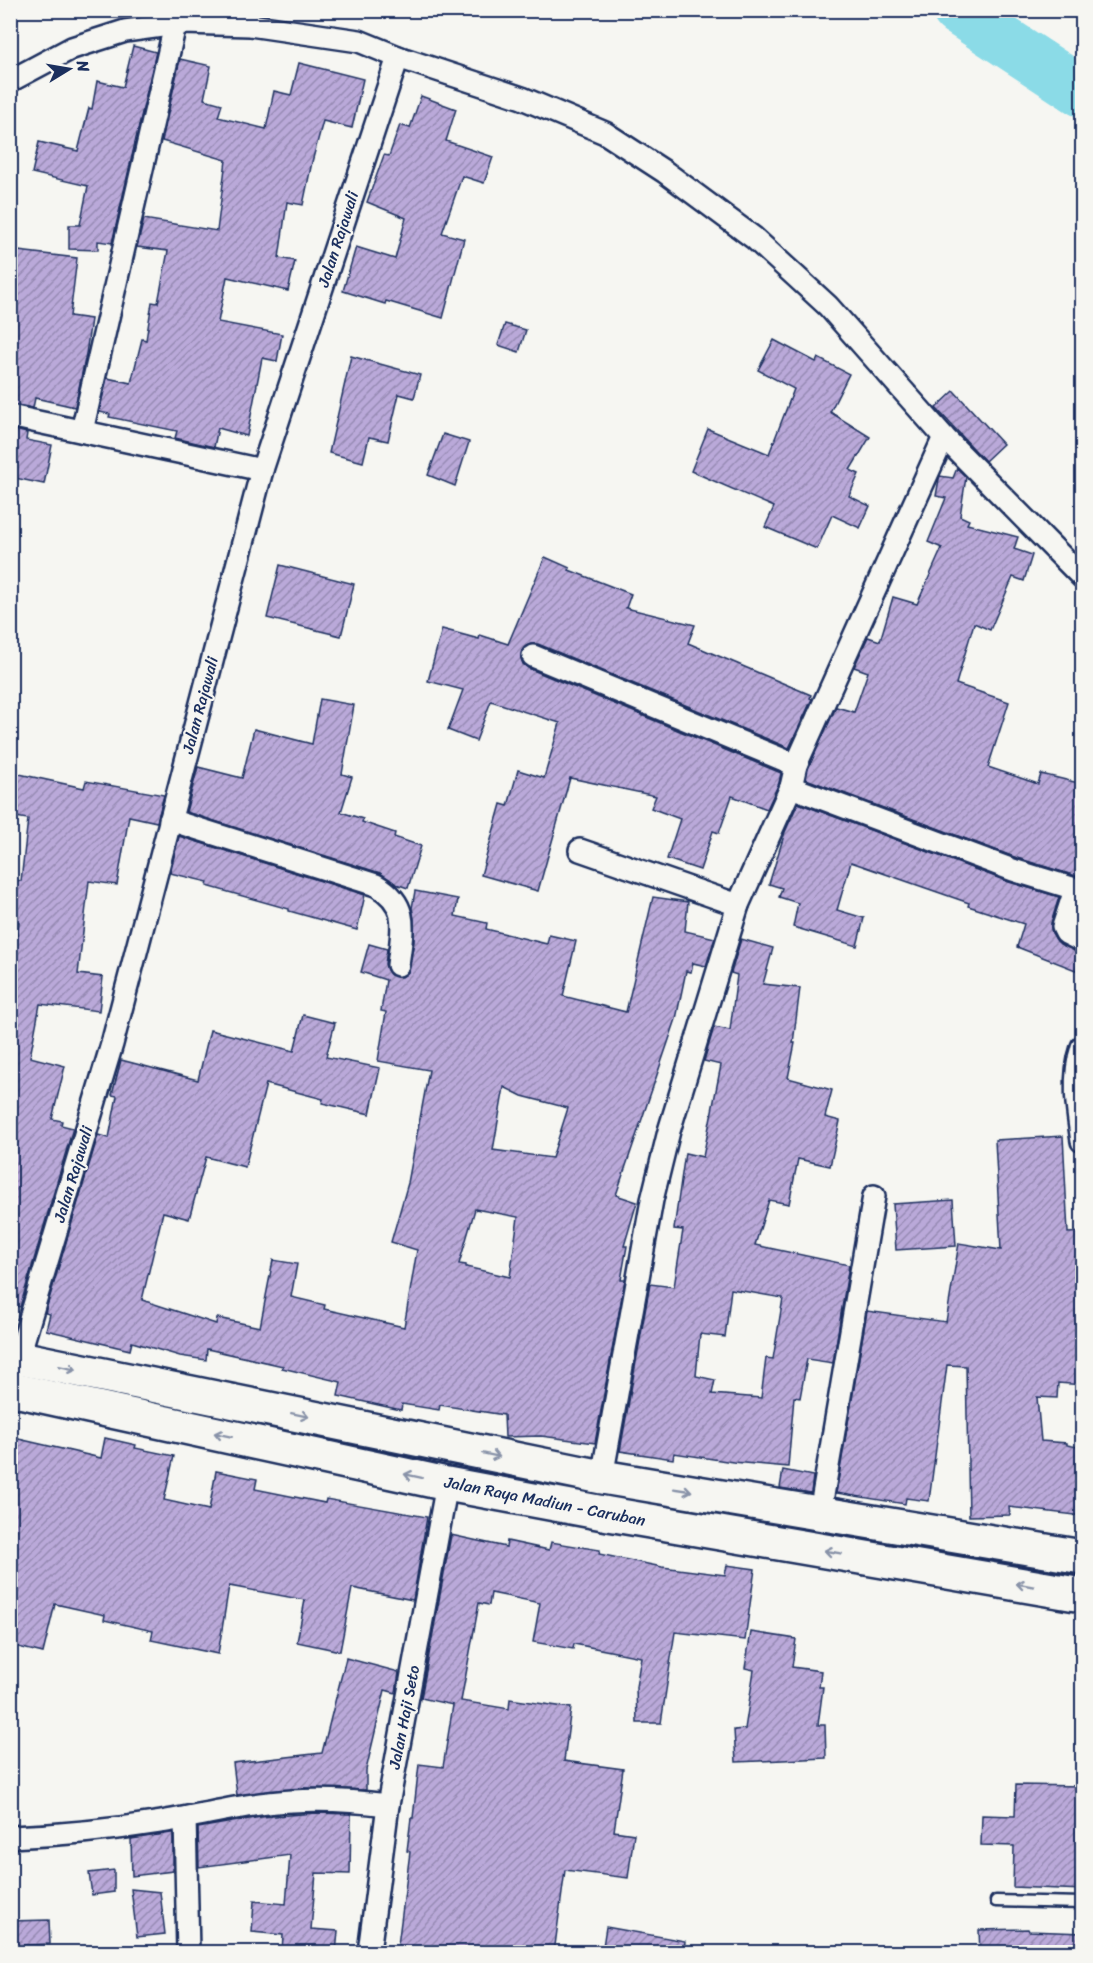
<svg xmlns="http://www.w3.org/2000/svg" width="1093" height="1963" viewBox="0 0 1093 1963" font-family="Sriracha,sans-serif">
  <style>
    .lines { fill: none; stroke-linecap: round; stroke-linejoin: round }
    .river { stroke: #8bdbe7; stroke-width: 50 }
    .building { fill: url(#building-hatch); stroke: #1b2f5e; stroke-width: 1.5; fill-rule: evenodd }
    .lane-casing { stroke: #1b2f5e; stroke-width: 15 }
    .street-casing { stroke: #1b2f5e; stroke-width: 26 }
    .highway-casing { stroke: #1b2f5e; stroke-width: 38 }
    .lane { stroke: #f6f6f2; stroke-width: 10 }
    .street { stroke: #f6f6f2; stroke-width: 21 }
    .highway { stroke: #f6f6f2; stroke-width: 33 }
    .oneway { stroke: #8892a8 }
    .labels { text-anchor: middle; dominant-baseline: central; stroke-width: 4.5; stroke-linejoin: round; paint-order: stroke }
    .street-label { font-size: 16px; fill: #1b2f5e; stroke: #f6f6f2 }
  </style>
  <defs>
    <pattern id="building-hatch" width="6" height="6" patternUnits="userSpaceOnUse" patternTransform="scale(1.5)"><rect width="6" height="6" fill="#baa9d9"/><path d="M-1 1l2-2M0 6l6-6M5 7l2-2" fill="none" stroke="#968ab3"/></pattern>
  </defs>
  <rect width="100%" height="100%" fill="#f6f6f2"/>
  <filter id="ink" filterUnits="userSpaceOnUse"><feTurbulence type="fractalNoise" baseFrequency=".0167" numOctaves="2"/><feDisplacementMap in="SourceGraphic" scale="12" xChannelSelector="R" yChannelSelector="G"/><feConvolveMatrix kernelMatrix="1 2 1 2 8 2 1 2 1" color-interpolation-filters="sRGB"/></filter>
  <g filter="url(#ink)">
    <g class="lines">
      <polyline class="river" points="957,10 1082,92"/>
    </g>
    <g class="building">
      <polygon points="133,46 156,52 112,243 98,241 98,250 69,249 69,225 80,225 88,186 32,173 39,142 78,151 89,108 92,109 97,81 123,87"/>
      <polygon points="180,59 211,66 204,99 222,104 218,117 266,129 274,91 291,95 299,63 363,79 352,128 323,121 312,162 303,205 287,202 279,258 295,261 288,291 227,277 218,322 282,334 277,361 262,358 247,436 218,428 214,447 175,438 177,431 109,417 110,414 99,412 107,378 131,383 142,339 146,340 152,302 158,303 168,251 137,247 144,219 217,231 226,160 162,141"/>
      <polygon points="421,96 456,109 446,141 493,157 484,183 462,176 442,233 464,239 443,318 386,301 385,304 343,291 356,247 395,259 406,218 367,202 384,155 389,156 400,125 410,128"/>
      <polygon points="18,251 77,258 70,316 91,319 86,354 75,407 35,398 33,408 10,404 10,312"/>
      <polygon points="505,324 526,330 519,352 498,345"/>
      <polygon points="774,340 816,362 818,358 849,374 830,412 870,437 850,470 859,474 849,496 870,506 860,528 832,515 817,549 765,527 774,507 691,471 708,429 769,454 794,389 758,370"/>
      <polygon points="351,356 420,375 414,398 399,394 388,441 369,437 363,462 329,453"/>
      <polygon points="954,391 1003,444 985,461 936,408"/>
      <polygon points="10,429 27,433 26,440 52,445 44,484 10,477"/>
      <polygon points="443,434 469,442 455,486 428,475"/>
      <polygon points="957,468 966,477 960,516 969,520 967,524 1018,537 1014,549 1032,555 1024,581 1013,577 990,630 974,623 956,684 1009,702 988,767 1038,784 1041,774 1083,784 1083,881 1076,876 1017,858 806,779 808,769 836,707 854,712 868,672 854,667 868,637 880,641 893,597 917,604 942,548 928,542 946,498 936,496 939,479 940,476 953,478"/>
      <polygon points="545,557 570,568 569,570 631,594 626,608 695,625 688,643 811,695 810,698 812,699 789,748 538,644 531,644 522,651 521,658 523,664 528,668 781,773 779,783 767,809 732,796 719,833 713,831 700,870 667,859 680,819 651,808 656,796 570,778 538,891 481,875 501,804 508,806 518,770 544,778 560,723 491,701 476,741 448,730 463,690 428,681 442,629 479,639 480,635 508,644"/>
      <polygon points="280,565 354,584 341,636 267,618"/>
      <polygon points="320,699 354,705 342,774 352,777 341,812 363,819 362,822 395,833 394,837 421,846 408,888 396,884 380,873 186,812 198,767 242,778 254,729 312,744"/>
      <polygon points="10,772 84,788 86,781 164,795 157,822 129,816 117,885 89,881 78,974 103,977 99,1011 40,1004 30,1057 65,1066 52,1119 62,1121 61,1125 73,1128 20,1307 10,1305 10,963 14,964 19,922 12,921 16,880 21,881 28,819 10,816"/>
      <polygon points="798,803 1009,882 1059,897 1051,923 1052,933 1060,944 1083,954 1083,973 1017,947 1024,924 968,906 969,903 851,862 837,910 864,918 857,946 793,927 798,903 779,897 782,888 769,884 785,832"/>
      <polygon points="179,836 365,895 357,930 289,911 289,909 207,886 208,882 170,873"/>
      <path d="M415 891 458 899 455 916 487 923 486 929 547 944 549 935 576 941 563 996 626 1012 653 897 688 902 685 931 715 938 706 966 693 963 691 972 686 971 676 1019 616 1195 637 1202 624 1246H627L621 1280H625L595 1443 541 1436 505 1437 504 1415 440 1405 439 1410 402 1404 401 1410 338 1396 341 1382 282 1368 283 1366 207 1349 206 1360 180 1356 132 1342 130 1350 46 1330 50 1314 45 1313 98 1135 109 1138 117 1096 112 1095 121 1060 198 1080 210 1030 294 1051 303 1015 335 1023 326 1057 380 1068 370 1114 322 1103 323 1099 266 1084 245 1167 206 1157 189 1219 163 1212 142 1300 216 1324 217 1318 260 1327 273 1260 297 1264 291 1297 325 1305 324 1309 404 1327 417 1250 391 1242 408 1183 429 1070 378 1061 386 1012 381 1011 386 980 361 972 369 944 387 949 385 964 387 970 391 975 402 977 408 972 414 942V919L412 908ZM504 1087 522 1096 568 1108 552 1158 493 1150ZM475 1209 518 1217 510 1277 466 1267V1265L459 1264Z"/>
      <path d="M741 939 773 948 763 984 800 988 793 1043H795L788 1078 832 1090 825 1117 840 1121 830 1166 798 1159 789 1204 769 1200 755 1245 849 1265 833 1363 807 1359 800 1398 794 1397 788 1467 733 1462 674 1453 673 1459 620 1451 650 1284 674 1287 683 1230 674 1229 685 1153 703 1157 721 1065 704 1061 714 1027 730 1030 737 975 731 973ZM731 1289 783 1298 773 1359 766 1358 761 1398 712 1394 715 1380 696 1376 700 1334 725 1337Z"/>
      <polygon points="1063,1136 1068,1233 1083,1232 1083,1385 1058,1383 1057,1398 1037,1397 1041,1441 1067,1443 1067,1445 1083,1448 1083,1516 1009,1507 1010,1515 969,1516 966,1366 947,1365 929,1501 906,1498 905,1504 836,1493 867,1311 946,1322 959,1243 1001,1250 995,1140"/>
      <polygon points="953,1200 956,1246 896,1250 893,1204"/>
      <polygon points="10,1437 101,1458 105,1438 136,1445 135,1448 174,1456 164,1500 209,1510 216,1471 257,1479 255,1489 325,1503 326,1499 427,1517 413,1600 352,1588 340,1651 297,1642 305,1600 229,1586 218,1654 151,1640 153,1631 104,1620 105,1615 55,1604 43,1653 10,1645"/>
      <polygon points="783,1470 813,1476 811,1493 780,1488"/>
      <polygon points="451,1535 506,1547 507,1541 549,1550 551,1542 600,1550 599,1554 662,1567 725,1575 727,1565 755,1569 745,1640 675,1632 661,1723 637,1723 636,1687 641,1657 574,1644 573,1649 533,1642 540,1603 491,1593 489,1605 479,1603 461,1701 509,1709 510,1699 571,1708 564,1761 623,1769 614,1831 634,1834 628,1878 565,1870 554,1953 397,1953 410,1852 407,1851 411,1818 413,1818 419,1764 443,1767 453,1705 421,1698"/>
      <polygon points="751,1632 796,1639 792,1667 821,1671 819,1687 823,1687 818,1725 825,1725 826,1758 736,1762 734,1730 745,1729 754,1670 745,1668"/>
      <polygon points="346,1658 399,1672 396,1693 385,1690 366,1770 366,1790 304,1788 237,1795 233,1763 322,1753"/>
      <polygon points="1016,1785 1083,1786 1083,1890 1013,1887 1014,1846 981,1845 982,1815 1015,1816"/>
      <polygon points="316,1813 351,1814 350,1874 316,1873 311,1929 338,1931 336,1953 282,1953 283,1935 252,1932 254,1901 286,1904 290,1855 199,1867 198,1828 261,1817"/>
      <polygon points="171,1833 173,1833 173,1871 132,1876 131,1839"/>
      <polygon points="114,1870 114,1892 92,1895 89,1873"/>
      <polygon points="131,1889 160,1892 165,1934 137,1937"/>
      <polygon points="49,1920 50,1944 10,1946 10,1921"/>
      <polygon points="606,1927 685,1941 684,1953 602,1953"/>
      <polygon points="1028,1929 1029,1931 1083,1933 1083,1953 980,1953 979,1930"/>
    </g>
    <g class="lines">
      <g class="lane-casing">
        <polyline id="lane" points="996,1901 1082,1903"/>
      </g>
      <g class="street-casing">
        <g id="street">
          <polyline points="10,81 72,48 125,31 184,23 250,25 359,41 398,57 522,98 605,133 665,172 754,238 828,306 944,437 1082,577"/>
          <polyline points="10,416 262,470"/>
          <polyline points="82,431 175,25"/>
          <polyline points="533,656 796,765"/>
          <polyline points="791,787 1013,870 1072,888 1074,893 1063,927 1066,933 1082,941"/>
          <path d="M170 820 376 885C411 905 402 931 398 965"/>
          <polyline points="580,850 738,905"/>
          <path d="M1082 1047C1072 1077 1077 1110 1082 1141"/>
          <polyline points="15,1369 112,1044 262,470 398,57"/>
          <polyline points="602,1477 652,1200 669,1131 738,905 791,787 796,765 944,437"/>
          <polyline points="820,1513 874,1196"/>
          <polyline points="185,1818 188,1952"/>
          <path d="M10 1837C61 1835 111 1830 161 1822 204 1815 248 1803 292 1801 324 1799 356 1801 388 1805"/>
          <polyline points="369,1952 388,1805 447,1484"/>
        </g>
      </g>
      <g class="highway-casing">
        <g id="highway">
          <polyline points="10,1356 602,1477 1082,1557"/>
          <polyline points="10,1389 447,1484 609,1514 1082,1595"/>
        </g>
      </g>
      <use href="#lane" class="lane"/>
      <use href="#street" class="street"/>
      <use href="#highway" class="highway"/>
    </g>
    <defs><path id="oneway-shaft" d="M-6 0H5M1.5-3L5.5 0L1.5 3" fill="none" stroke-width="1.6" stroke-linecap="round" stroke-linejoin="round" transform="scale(1.5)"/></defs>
    <g class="oneway">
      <use href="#oneway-shaft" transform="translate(68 1368) rotate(12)"/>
      <use href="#oneway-shaft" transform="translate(300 1415) rotate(12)"/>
      <use href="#oneway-shaft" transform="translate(223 1435) rotate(-168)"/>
      <use href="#oneway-shaft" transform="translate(491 1455) rotate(12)"/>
      <use href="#oneway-shaft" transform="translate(413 1476) rotate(-168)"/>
      <use href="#oneway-shaft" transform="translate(683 1490) rotate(9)"/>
      <use href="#oneway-shaft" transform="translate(833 1552) rotate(-170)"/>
      <use href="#oneway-shaft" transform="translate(1025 1585) rotate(-170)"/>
    </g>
  </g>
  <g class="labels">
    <g class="street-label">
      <text transform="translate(338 239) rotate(-72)">Jalan Rajawali</text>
      <text transform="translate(200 705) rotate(-75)">Jalan Rajawali</text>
      <text transform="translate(73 1174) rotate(-73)">Jalan Rajawali</text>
      <text transform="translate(545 1501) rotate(11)">Jalan Raya Madiun - Caruban</text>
      <text transform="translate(404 1717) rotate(-79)">Jalan Haji Seto</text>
    </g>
  </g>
  <rect width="1093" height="1963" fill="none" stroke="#f6f6f2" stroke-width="36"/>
  <rect x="18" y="18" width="1057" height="1927" fill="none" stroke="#1b2f5e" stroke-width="2" filter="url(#ink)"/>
  <g transform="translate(69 69) rotate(79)" stroke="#f6f6f2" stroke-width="4.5" paint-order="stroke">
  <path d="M0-4.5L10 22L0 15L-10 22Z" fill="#1b2f5e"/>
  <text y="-9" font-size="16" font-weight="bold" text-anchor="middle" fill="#1b2f5e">N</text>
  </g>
</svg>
